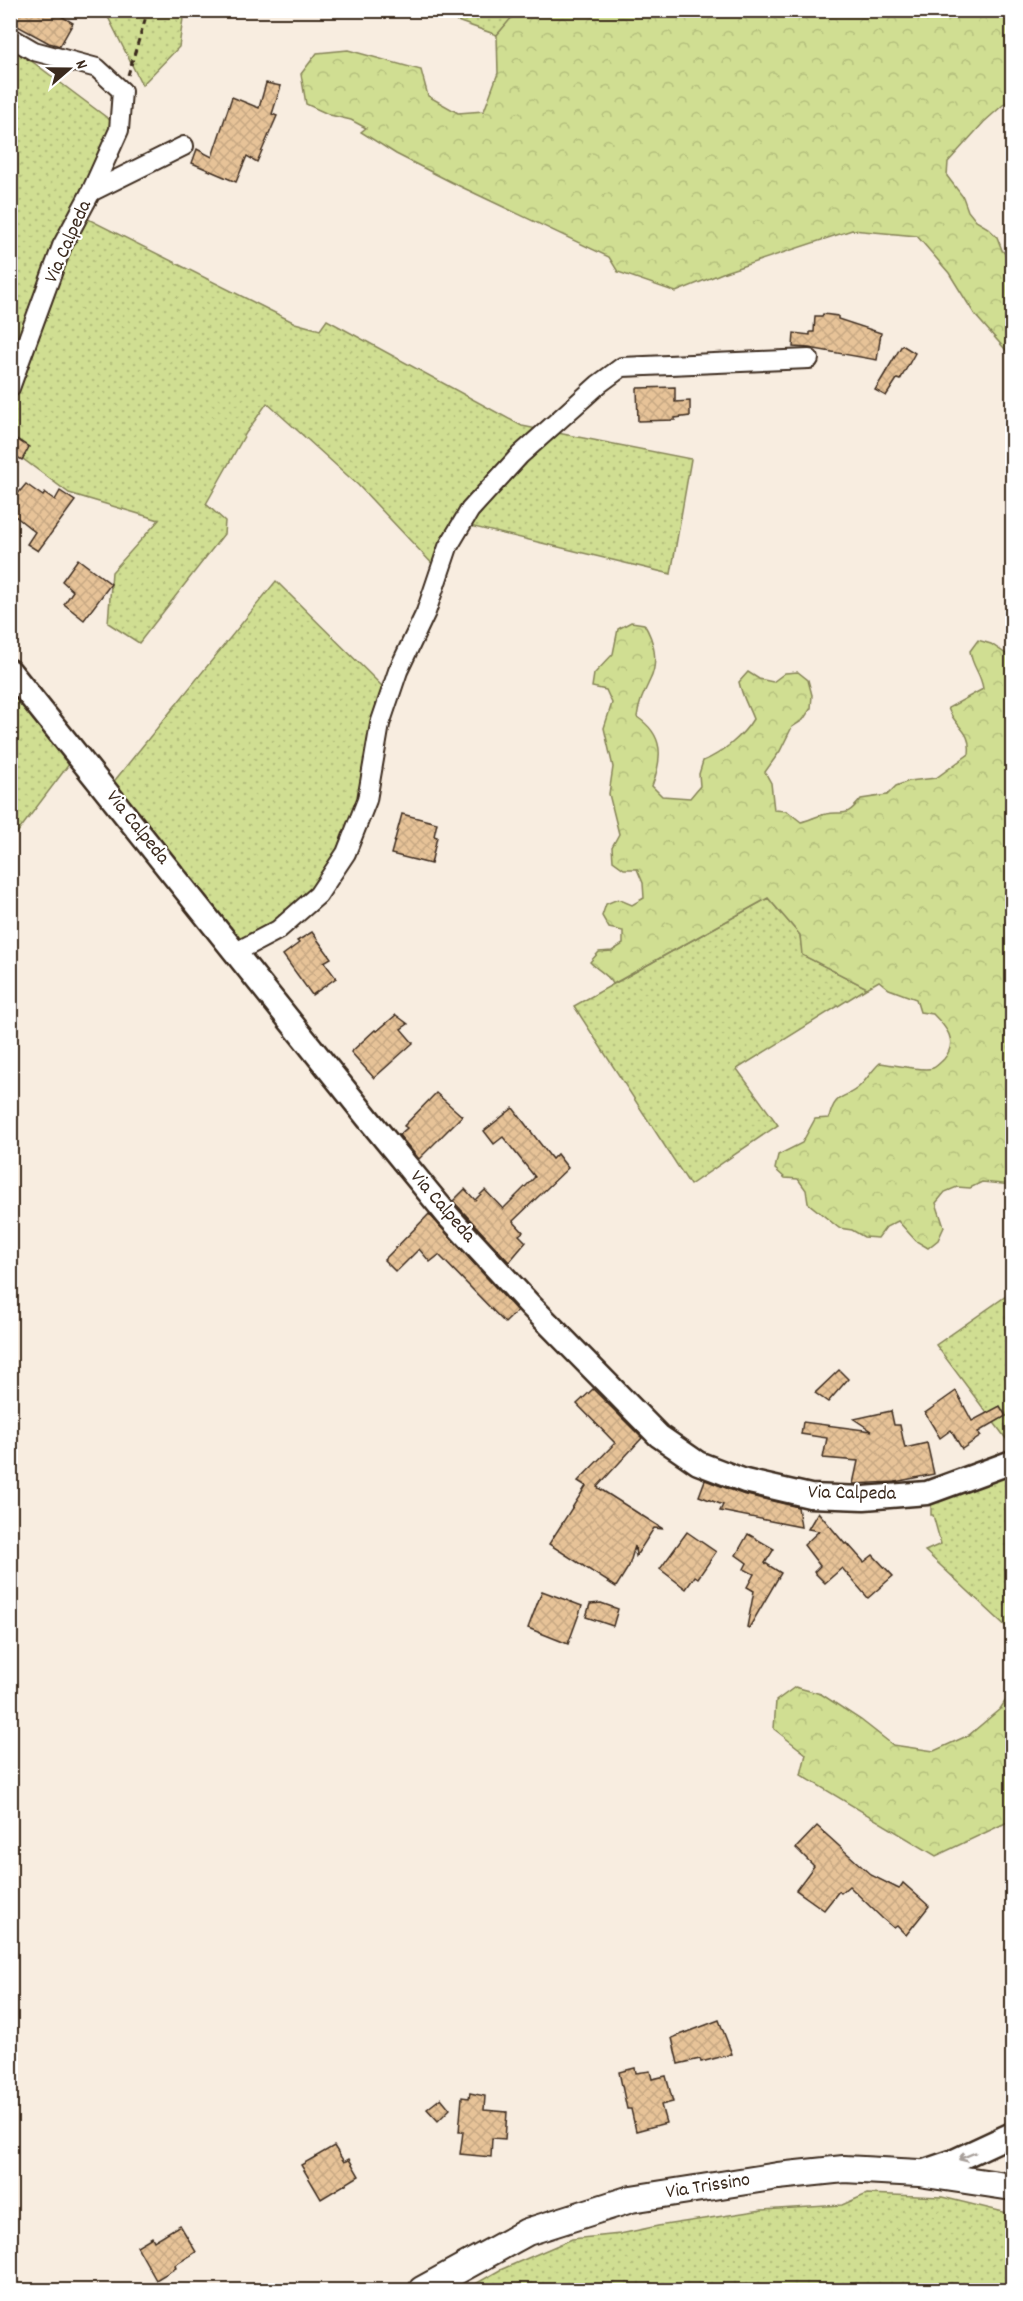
<svg xmlns="http://www.w3.org/2000/svg" width="1023" height="2301" viewBox="0 0 1023 2301" font-family="Dekko,sans-serif">
  <style>
    .grass { fill: url(#grass-dots); stroke: #868458; stroke-width: 1.5 }
    .forest { fill: url(#forest-crowns); stroke: #868458; stroke-width: 1.5 }
    .building { fill: url(#building-cross-hatch); stroke: #3b2a1e; stroke-width: 1.5 }
    .lines { fill: none; stroke-linecap: round; stroke-linejoin: round }
    .minor-casing { stroke: #3b2a1e; stroke-width: 22 }
    .tertiary-casing { stroke: #3b2a1e; stroke-width: 27 }
    .secondary-casing { stroke: #3b2a1e; stroke-width: 30 }
    .path { stroke: #3b2a1e; stroke-width: 3; stroke-dasharray: 6 4.5; stroke-linecap: butt }
    .minor { stroke: #fff; stroke-width: 18 }
    .tertiary { stroke: #fff; stroke-width: 22 }
    .secondary { stroke: #fff; stroke-width: 26 }
    .oneway { stroke: #a79f9a }
    .labels { text-anchor: middle; dominant-baseline: central; stroke-width: 4.5; stroke-linejoin: round; paint-order: stroke }
    .street-label { font-size: 20px; fill: #3b2a1e; stroke: #fff }
  </style>
  <defs>
    <pattern id="grass-dots" width="8" height="8" patternUnits="userSpaceOnUse" patternTransform="scale(1.5)"><rect width="8" height="8" fill="#d0de92"/><path d="M2 2h.1M6 6h.1" fill="none" stroke="#b4bf7d" stroke-width="1.8" stroke-linecap="round"/></pattern>
    <pattern id="forest-crowns" width="20" height="18" patternUnits="userSpaceOnUse" patternTransform="scale(1.5)"><rect width="20" height="18" fill="#d0de92"/><path d="M2 6a3 3 0 1 1 6 0M12 15a3 3 0 1 1 6 0" fill="none" stroke="#b4bf7d"/></pattern>
    <pattern id="building-cross-hatch" width="8" height="8" patternUnits="userSpaceOnUse" patternTransform="scale(1.5)"><rect width="8" height="8" fill="#e7c398"/><path d="M0 0l8 8M0 8l8-8" fill="none" stroke="#c7a883"/></pattern>
  </defs>
  <rect width="100%" height="100%" fill="#f8ede0"/>
  <filter id="ink" filterUnits="userSpaceOnUse"><feTurbulence type="fractalNoise" baseFrequency=".0167" numOctaves="2"/><feDisplacementMap in="SourceGraphic" scale="12" xChannelSelector="R" yChannelSelector="G"/><feConvolveMatrix kernelMatrix="1 2 1 2 8 2 1 2 1" color-interpolation-filters="sRGB"/></filter>
  <g filter="url(#ink)">
    <g class="grass">
      <polygon points="105,11 184,11 179,47 142,85"/>
      <polygon points="429,11 518,11 497,35"/>
      <polygon points="10,45 118,126 78,214 295,323 320,330 327,320 522,426 691,459 671,574 462,524 439,571 358,485 267,403 246,433 206,504 225,521 224,534 139,643 108,623 112,572 159,520 69,493 11,450"/>
      <polygon points="276,581 389,693 368,799 317,894 234,954 107,790"/>
      <polygon points="10,671 76,755 11,841 10,841"/>
      <polygon points="768,898 800,935 803,955 867,988 737,1069 778,1125 690,1185 574,1006"/>
      <polygon points="1012,1292 1012,1444 1010,1444 936,1345"/>
      <polygon points="1012,1468 1012,1632 925,1551 941,1544 933,1515 931,1515 931,1492"/>
      <polygon points="867,2194 942,2197 1012,2214 1012,2290 465,2290 500,2270 572,2239 620,2234 658,2226 762,2210 842,2205"/>
    </g>
    <g class="forest">
      <polygon points="518,10 1012,11 1012,97 984,122 948,162 947,176 963,197 968,211 976,221 988,228 997,237 1002,250 1012,263 1012,357 975,315 949,273 917,236 852,230 725,272 676,292 618,272 609,257 451,182 396,154 361,132 366,128 351,120 330,115 306,104 301,74 317,53 348,50 421,70 428,96 458,113 484,111 498,73 497,35"/>
      <path d="M631 622 644 624C654 640 659 662 650 680 644 693 639 702 637 717 664 735 663 757 652 786L662 796 690 798 700 786 699 774 703 761C721 754 743 736 753 719 748 706 742 696 739 682L748 672 759 679 773 682 785 673 798 672 808 680 812 695 811 708 803 720 792 727 780 751 765 772 771 783 774 810 787 811 801 822C810 820 818 815 826 814 845 810 844 820 861 799L887 795 896 786 909 781 936 778 969 754C972 730 955 728 948 708L983 689C981 673 972 667 970 651L978 640 991 644 1012 658V1185L982 1182 970 1188 957 1187 945 1192 936 1203 944 1227 938 1240 928 1248 916 1241 898 1221 886 1227 878 1238 864 1237 852 1230 839 1228 808 1203 806 1190 798 1179 785 1178 775 1169 778 1155 802 1143 815 1119 829 1118C836 1090 845 1101 861 1085 868 1078 872 1070 880 1063 892 1064 923 1072 933 1068 936 1067 942 1061 944 1059 959 1041 946 1027 933 1014L920 1012 916 999 889 989 879 981 867 988 802 955 800 935 768 898 613 984C609 975 597 970 590 962L599 952 612 951 623 944V931L609 928 602 916 606 904 618 899 632 905 644 898 643 883 637 869H624L613 861 612 847 619 834 609 794 613 767 604 728 612 703 606 690 592 687 594 674 613 654 618 629Z"/>
      <polygon points="795,1687 821,1694 861,1720 893,1745 934,1751 969,1735 1000,1709 1012,1691 1012,1820 936,1856 801,1775 806,1754 774,1729 776,1701"/>
    </g>
    <g class="building">
      <polygon points="14,10 51,10 73,23 60,46 49,43 10,22"/>
      <polygon points="266,83 281,86 272,114 277,116 257,162 247,156 236,182 192,163 197,149 212,157 232,97 259,108"/>
      <polygon points="823,314 838,316 838,319 881,333 877,360 809,348 793,347 794,333 810,335 810,332 814,332 815,316 822,316"/>
      <polygon points="902,345 915,353 900,380 897,379 886,396 875,390"/>
      <polygon points="675,387 675,402 690,401 690,416 675,418 675,420 638,421 637,388"/>
      <polygon points="10,435 29,447 22,460 10,453"/>
      <polygon points="26,484 43,496 45,493 55,500 60,491 75,501 38,551 27,544 35,532 10,512 10,503"/>
      <polygon points="78,559 111,584 84,620 64,604 73,591 62,581"/>
      <polygon points="402,814 437,823 434,836 437,837 431,864 391,854"/>
      <polygon points="312,932 331,958 324,962 336,978 312,995 283,955 299,943 297,941"/>
      <polygon points="396,1015 408,1024 401,1029 413,1043 374,1078 351,1052 375,1030 377,1031"/>
      <polygon points="436,1093 462,1116 419,1159 399,1135 407,1128 404,1126"/>
      <polygon points="513,1108 552,1159 557,1154 568,1168 513,1221 523,1232 519,1235 526,1242 509,1262 453,1201 465,1189 475,1200 485,1190 503,1209 535,1177 503,1137 494,1144 484,1131"/>
      <polygon points="429,1214 517,1311 505,1323 439,1255 430,1262 419,1249 396,1272 384,1260"/>
      <polygon points="839,1370 848,1379 828,1402 815,1393"/>
      <polygon points="593,1389 642,1438 597,1487 663,1529 654,1528 636,1556 635,1546 629,1566 616,1587 549,1544 586,1486 578,1481 615,1443 577,1404"/>
      <polygon points="956,1391 972,1421 1000,1406 1006,1416 978,1432 981,1436 962,1449 951,1430 940,1438 925,1413"/>
      <polygon points="891,1411 894,1425 900,1425 905,1448 927,1443 934,1474 895,1482 853,1484 858,1461 823,1458 827,1438 801,1434 803,1422 872,1431 854,1419"/>
      <polygon points="705,1480 742,1494 798,1507 801,1527 720,1511 723,1505 699,1496"/>
      <polygon points="818,1512 845,1544 847,1543 864,1562 873,1555 893,1576 868,1598 842,1568 825,1583 814,1572 820,1566 804,1545 819,1531 808,1529"/>
      <polygon points="687,1532 716,1552 698,1578 695,1576 686,1589 660,1569"/>
      <polygon points="748,1534 774,1549 765,1563 781,1573 749,1628 747,1627 754,1591 747,1587 754,1574 744,1569 747,1563 736,1555"/>
      <polygon points="542,1591 582,1606 568,1644 528,1628"/>
      <polygon points="601,1603 618,1609 613,1626 586,1617 590,1604"/>
      <polygon points="817,1826 871,1875 899,1889 903,1883 929,1906 906,1935 897,1926 894,1928 883,1919 849,1886 841,1893 839,1891 824,1910 796,1890 814,1866 796,1848"/>
      <polygon points="719,2020 732,2054 701,2062 700,2059 678,2064 672,2038"/>
      <polygon points="635,2068 636,2073 650,2071 652,2079 666,2076 673,2102 661,2105 666,2123 636,2131 631,2109 627,2109 619,2072"/>
      <polygon points="470,2093 485,2096 484,2110 507,2112 505,2139 492,2138 491,2157 460,2154 463,2132 459,2132 462,2097 469,2098"/>
      <polygon points="441,2098 450,2109 438,2121 427,2109"/>
      <polygon points="334,2146 344,2162 349,2159 359,2176 321,2199 301,2165"/>
      <polygon points="180,2225 196,2252 175,2265 176,2268 156,2280 137,2246 152,2237 154,2241"/>
    </g>
    <g class="lines">
      <g class="minor-casing">
        <g id="minor">
          <polyline points="10,37 34,51 97,68 122,91 119,130 91,192"/>
          <polyline points="10,388 62,246 91,192 184,146"/>
          <polyline points="236,952 278,930 318,895 346,853 367,800 380,724 398,671 426,612 448,547 470,510 520,455 599,384 622,367 809,359"/>
        </g>
      </g>
      <g class="tertiary-casing">
        <g id="tertiary">
          <polyline points="10,671 370,1121 448,1216 531,1306 659,1436 698,1463 745,1481 810,1496 864,1498 927,1493 1012,1462"/>
          <polyline points="919,2173 954,2161 1012,2134"/>
        </g>
      </g>
      <g class="secondary-casing">
        <polyline id="secondary" points="422,2290 527,2232 631,2199 778,2176 844,2169 919,2173 1012,2187"/>
      </g>
      <polyline class="path" points="128,75 148,10"/>
      <use href="#minor" class="minor"/>
      <use href="#tertiary" class="tertiary"/>
      <use href="#secondary" class="secondary"/>
    </g>
    <defs><path id="oneway-shaft" d="M-6 0H5M1.5-3L5.5 0L1.5 3" fill="none" stroke-width="1.6" stroke-linecap="round" stroke-linejoin="round" transform="scale(1.5)"/></defs>
    <use class="oneway" href="#oneway-shaft" transform="translate(967 2156) rotate(157)"/>
  </g>
  <g class="labels">
    <g class="street-label">
      <text transform="translate(69 242) rotate(-66)">Via Calpeda</text>
      <text transform="translate(137 828) rotate(51)">Via Calpeda</text>
      <text transform="translate(442 1207) rotate(49)">Via Calpeda</text>
      <text transform="translate(852 1494) rotate(1)">Via Calpeda</text>
      <text transform="translate(708 2187) rotate(-9)">Via Trissino</text>
    </g>
  </g>
  <rect width="1023" height="2301" fill="none" stroke="#fff" stroke-width="36"/>
  <rect x="18" y="18" width="987" height="2265" fill="none" stroke="#3b2a1e" stroke-width="2" filter="url(#ink)"/>
  <g transform="translate(69 69) rotate(70)" stroke="#ffffff" stroke-width="4.5" paint-order="stroke">
  <path d="M0-4.5L10 22L0 15L-10 22Z" fill="#3b2a1e"/>
  <text y="-9" font-size="16" font-weight="bold" text-anchor="middle" fill="#3b2a1e">N</text>
  </g>
</svg>
